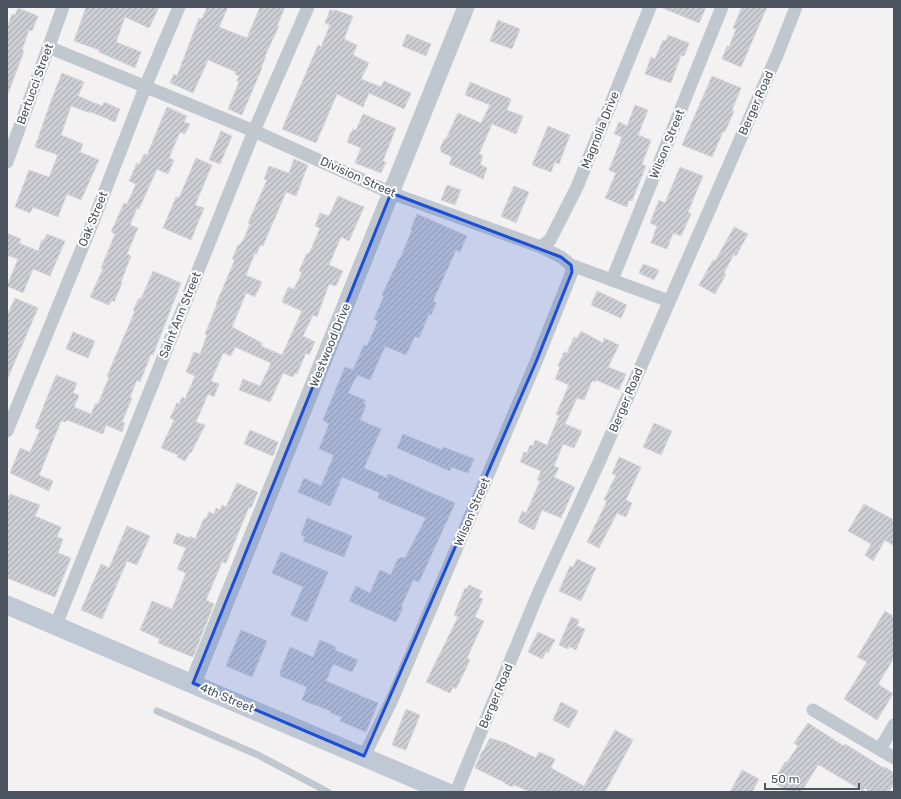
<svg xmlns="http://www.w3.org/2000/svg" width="901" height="799" viewBox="0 0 901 799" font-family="Rubik,sans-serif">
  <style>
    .building { fill: url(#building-hatch); stroke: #d5d7dc }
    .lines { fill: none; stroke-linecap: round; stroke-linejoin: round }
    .service { stroke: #c0c7cf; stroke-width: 7 }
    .minor { stroke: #c0c7cf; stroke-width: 13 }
    .tertiary { stroke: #c0c7cf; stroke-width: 17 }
    .secondary { stroke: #c0c8d3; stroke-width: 19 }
    .marked { fill: #1d4ed8; fill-opacity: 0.2; stroke: #1d4ed8; stroke-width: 3; stroke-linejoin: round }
    .labels { text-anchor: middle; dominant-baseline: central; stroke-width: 4; stroke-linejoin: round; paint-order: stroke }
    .street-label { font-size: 12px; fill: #4a535e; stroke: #fff }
  </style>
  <defs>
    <pattern id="building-hatch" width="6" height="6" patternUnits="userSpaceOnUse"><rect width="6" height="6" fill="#cbcdd3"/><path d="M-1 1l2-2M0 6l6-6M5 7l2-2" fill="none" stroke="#a7a9ae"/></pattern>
  </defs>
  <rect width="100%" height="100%" fill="#f3f1f1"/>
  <g class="building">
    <polygon points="86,7 159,7 149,28 125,17 116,42 141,52 135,68 99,52 99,50 74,41"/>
    <polygon points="207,7 228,7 219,27 247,38 260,7 285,7 277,26 279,26 265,56 266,56 261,68 262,68 242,115 228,109 239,82 237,81 239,76 235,74 236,72 208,60 193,93 170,83 174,74 177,76 199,18 202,19"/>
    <polygon points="660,7 706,7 699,23"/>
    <polygon points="742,7 767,7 741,67 722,59 727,46 729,47 736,29 733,28"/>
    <polygon points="18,8 38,16 32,31 29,30 22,50 24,51 8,94 7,94 7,28 12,14 15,15"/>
    <polygon points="330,10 334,11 335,10 353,16 344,39 357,45 353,55 369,63 361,79 381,87 384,81 411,93 404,109 369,93 363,107 337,94 316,143 282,129 318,45 321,47 330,25 325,23"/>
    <polygon points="498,20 520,29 512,49 490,41"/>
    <polygon points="407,34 431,44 426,56 402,46"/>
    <polygon points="668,35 689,43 684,56 681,55 671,83 645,74 651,57 655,59 663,40 666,41"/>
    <polygon points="62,73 84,82 78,96 102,106 104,102 120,109 115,122 91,112 90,113 71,106 61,135 83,144 80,152 99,160 81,200 67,194 58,217 33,207 30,213 15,207 29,170 49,177 58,155 35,147 51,101"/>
    <polygon points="712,76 741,88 732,110 734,111 725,132 723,132 712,157 682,145"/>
    <polygon points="470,82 511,99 507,110 523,116 516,134 492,124 479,154 483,156 480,164 487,168 483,179 449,164 452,157 441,152 441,149 440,149 444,139 446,139 458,113 481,123 490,105 465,95"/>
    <polygon points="635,105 648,110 638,135 651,140 642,164 646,166 632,201 629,200 627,207 605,198 616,173 609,170 622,137 614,134 619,122 627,126"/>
    <polygon points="167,107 187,116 184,122 190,124 185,134 180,132 169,158 174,160 168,174 157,169 139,209 137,208 130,225 138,228 127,254 131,256 121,282 122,283 114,302 112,300 109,305 90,297 103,269 101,268 115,234 111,232 124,203 127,204 136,184 129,181 137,163 139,165 144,154 147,155"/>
    <polygon points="363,114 396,128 383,161 386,162 381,173 355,163 361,148 347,142 351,132 352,132 353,129 356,130"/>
    <polygon points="548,126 570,135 559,164 555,162 551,172 532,165"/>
    <polygon points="221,131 232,136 220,164 209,160"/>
    <polygon points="196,158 212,165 195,205 204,208 191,240 163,228 176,197 179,198"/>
    <polygon points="294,159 308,165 296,196 286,192 263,246 260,245 257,254 255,253 246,275 262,282 255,297 246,293 232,327 262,343 261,346 282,355 302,311 282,302 288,287 294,289 302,272 299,271 307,253 309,254 320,228 315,226 320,213 329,216 338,196 364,207 349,241 341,237 329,265 343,271 336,286 329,284 317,317 313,315 303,336 315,342 309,355 306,353 297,374 295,373 293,377 283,373 270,402 239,390 243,379 260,386 271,363 235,347 231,356 223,353 211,381 219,384 214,397 208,394 196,422 205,425 191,453 190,452 185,461 177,457 178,455 161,448 174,420 170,418 177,403 179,404 182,397 185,399 195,376 186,372 194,352 200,354 207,335 205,334 217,304 216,304 234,262 234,259 232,259 238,245 240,245 242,241 243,241 250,224 248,223 267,180 264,179 269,166 289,173"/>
    <polygon points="680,167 703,176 688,212 691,214 681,236 673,233 667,249 651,243 657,226 650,223 659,200 665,203"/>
    <polygon points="447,185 461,190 455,205 441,200"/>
    <polygon points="514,186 529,192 516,223 501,216"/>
    <polygon points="417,214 467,236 460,252 456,250 446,272 433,301 436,303 431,315 429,314 419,338 415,336 406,355 385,346 370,380 357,375 348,393 365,400 364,404 366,405 360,420 381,429 364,468 387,478 388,474 455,503 419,582 413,580 401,607 403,608 396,622 349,601 356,586 370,593 380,570 391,575 398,558 400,559 401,557 405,558 426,518 378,498 380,493 342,477 330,506 298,492 304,478 321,486 334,455 319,449 329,424 323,420 345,367 353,370 364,345 367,346 378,321 374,319 384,296 382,295 399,259 400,259 412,230 411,229"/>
    <polygon points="734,227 748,234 736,256 734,254 724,273 726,274 715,294 699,285 713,260 715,261"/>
    <polygon points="7,233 21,239 19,243 38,251 42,240 44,240 47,234 65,241 50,276 33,269 23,293 7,286 18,259 7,255"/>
    <polygon points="643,264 659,270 654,280 639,273"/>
    <polygon points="153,271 181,283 153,355 151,354 140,382 137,380 130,397 132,398 122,422 125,423 122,432 106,425 103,434 67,420 65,422 61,421 39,475 53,481 49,491 10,473 20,448 30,452 40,430 35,428 56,375 77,383 73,393 79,395 74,407 91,414 96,403 98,404 109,377 107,376 135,311 133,311 139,298 141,299"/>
    <polygon points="597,291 627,305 621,318 591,305"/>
    <polygon points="15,298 38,308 7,380 7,316"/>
    <polygon points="581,331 603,343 604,338 619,345 608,367 626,374 619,390 596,380 595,382 592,381 584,400 577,398 565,424 582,431 574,448 563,444 554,466 559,468 554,477 575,487 561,518 542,510 534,530 518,522 522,511 526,513 540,481 537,480 541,471 520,462 524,452 527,453 530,445 533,446 535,440 547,445 559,416 556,414 569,385 555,379 560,367 558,366 564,352 567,353 574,337 577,338"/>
    <polygon points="73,332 95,341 88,358 66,349"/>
    <polygon points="654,423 672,431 661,455 643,447"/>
    <polygon points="250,430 278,442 273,456 244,444"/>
    <polygon points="403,434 442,450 443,447 474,459 468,473 451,467 450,471 397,448"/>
    <polygon points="619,457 641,467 626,500 632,503 626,517 617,513 599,548 587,542 607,501 604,500 616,475 612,474"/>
    <polygon points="237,483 258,492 251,508 249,507 226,563 222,562 206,600 214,604 193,657 158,643 160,639 140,630 152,601 172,609 186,573 177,569 186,548 173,543 177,533 189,538 190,536 195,539 204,518 206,519 209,512 214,514 216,508 220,510 222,505 226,507"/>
    <polygon points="10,494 40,505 35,516 61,527 57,537 63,539 58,553 71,558 55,597 7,578 7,501"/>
    <polygon points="864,504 894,520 894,546 885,540 873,561 865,555 871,544 848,531"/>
    <polygon points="307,518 352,536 344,557 303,541 305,537 301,535"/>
    <polygon points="127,526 150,536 137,565 127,561 102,619 81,610 101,564 109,568"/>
    <polygon points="281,552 328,572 307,622 291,615 303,587 272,573"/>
    <polygon points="577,559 596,568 581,601 559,591 570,566 573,567"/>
    <polygon points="469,585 482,591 479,597 483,599 475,617 484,621 467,658 470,660 456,689 453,687 450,693 426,682 458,617 454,615 465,588 467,589"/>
    <polygon points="885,611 894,617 894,658 878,684 893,694 877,720 844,699 867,662 857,657"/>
    <polygon points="571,617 579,620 577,626 585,629 576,650 569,646 568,649 559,645"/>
    <polygon points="241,630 267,641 252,677 226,666"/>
    <polygon points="538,632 555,640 548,653 546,652 542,659 528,652"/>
    <polygon points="320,640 336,647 335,650 358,660 352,672 333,664 326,681 378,703 366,732 340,721 342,717 331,713 331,711 302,700 307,687 280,676 281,673 280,672 290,647 313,657"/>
    <polygon points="561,702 578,711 569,728 553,720"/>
    <polygon points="406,709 420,715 406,750 392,745"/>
    <polygon points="808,723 844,746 845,744 884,768 885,767 894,773 894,783 889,792 869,792 865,788 863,791 819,765 818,765 801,792 789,792 773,782 785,762 787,762 798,746 794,743"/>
    <polygon points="615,730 633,740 605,792 530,792 514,785 512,787 504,783 504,782 475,768 482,751 483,751 490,738 506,743 536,758 539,752 555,759 551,768 584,786"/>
    <polygon points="742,770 759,779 752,792 730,792"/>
  </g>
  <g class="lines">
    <polyline class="service" points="157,711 258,755 328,792"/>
    <g class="minor">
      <polyline points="48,47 254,131 391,193 541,247 561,257 571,265 669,301"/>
      <polyline points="7,162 63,7"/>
      <polyline points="541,247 550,240 577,187 650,7"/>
      <polyline points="612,280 722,7"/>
      <polyline points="7,431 94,219 146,85 179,7"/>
      <polyline points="56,625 254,131 308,7"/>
      <polyline points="813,710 894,758"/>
      <polyline points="880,749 894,725"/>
      <polyline points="364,756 391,702 536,362 572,272 571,265"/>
      <polyline points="456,792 538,594 600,460 778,53 796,7"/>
    </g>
    <polyline class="tertiary" points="193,683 466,7"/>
    <polyline class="secondary" points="7,605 446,792"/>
  </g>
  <path class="marked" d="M391 193 561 257 571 265 572 272 536 362 364 756 193 683Z"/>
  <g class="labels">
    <g class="street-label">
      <text transform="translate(35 84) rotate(-70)">Bertucci Street</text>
      <text transform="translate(756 103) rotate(-66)">Berger Road</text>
      <text transform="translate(600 130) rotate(-68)">Magnolia Drive</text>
      <text transform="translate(667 144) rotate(-68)">Wilson Street</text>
      <text transform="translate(358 177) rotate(24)">Division Street</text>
      <text transform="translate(93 219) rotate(-68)">Oak Street</text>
      <text transform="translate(180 315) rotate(-68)">Saint Ann Street</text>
      <text transform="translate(330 345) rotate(-68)">Westwood Drive</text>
      <text transform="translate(626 400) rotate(-67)">Berger Road</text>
      <text transform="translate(472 512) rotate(-67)">Wilson Street</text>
      <text transform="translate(496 696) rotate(-67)">Berger Road</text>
      <text transform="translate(227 698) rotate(23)">4th Street</text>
    </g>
  </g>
  <rect width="901" height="799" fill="none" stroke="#4a535e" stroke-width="16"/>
  <path d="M765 783v6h94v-6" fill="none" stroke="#4a535e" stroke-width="2"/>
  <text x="771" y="783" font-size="12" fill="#4a535e" stroke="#ffffff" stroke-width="3" paint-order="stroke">50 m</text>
</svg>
